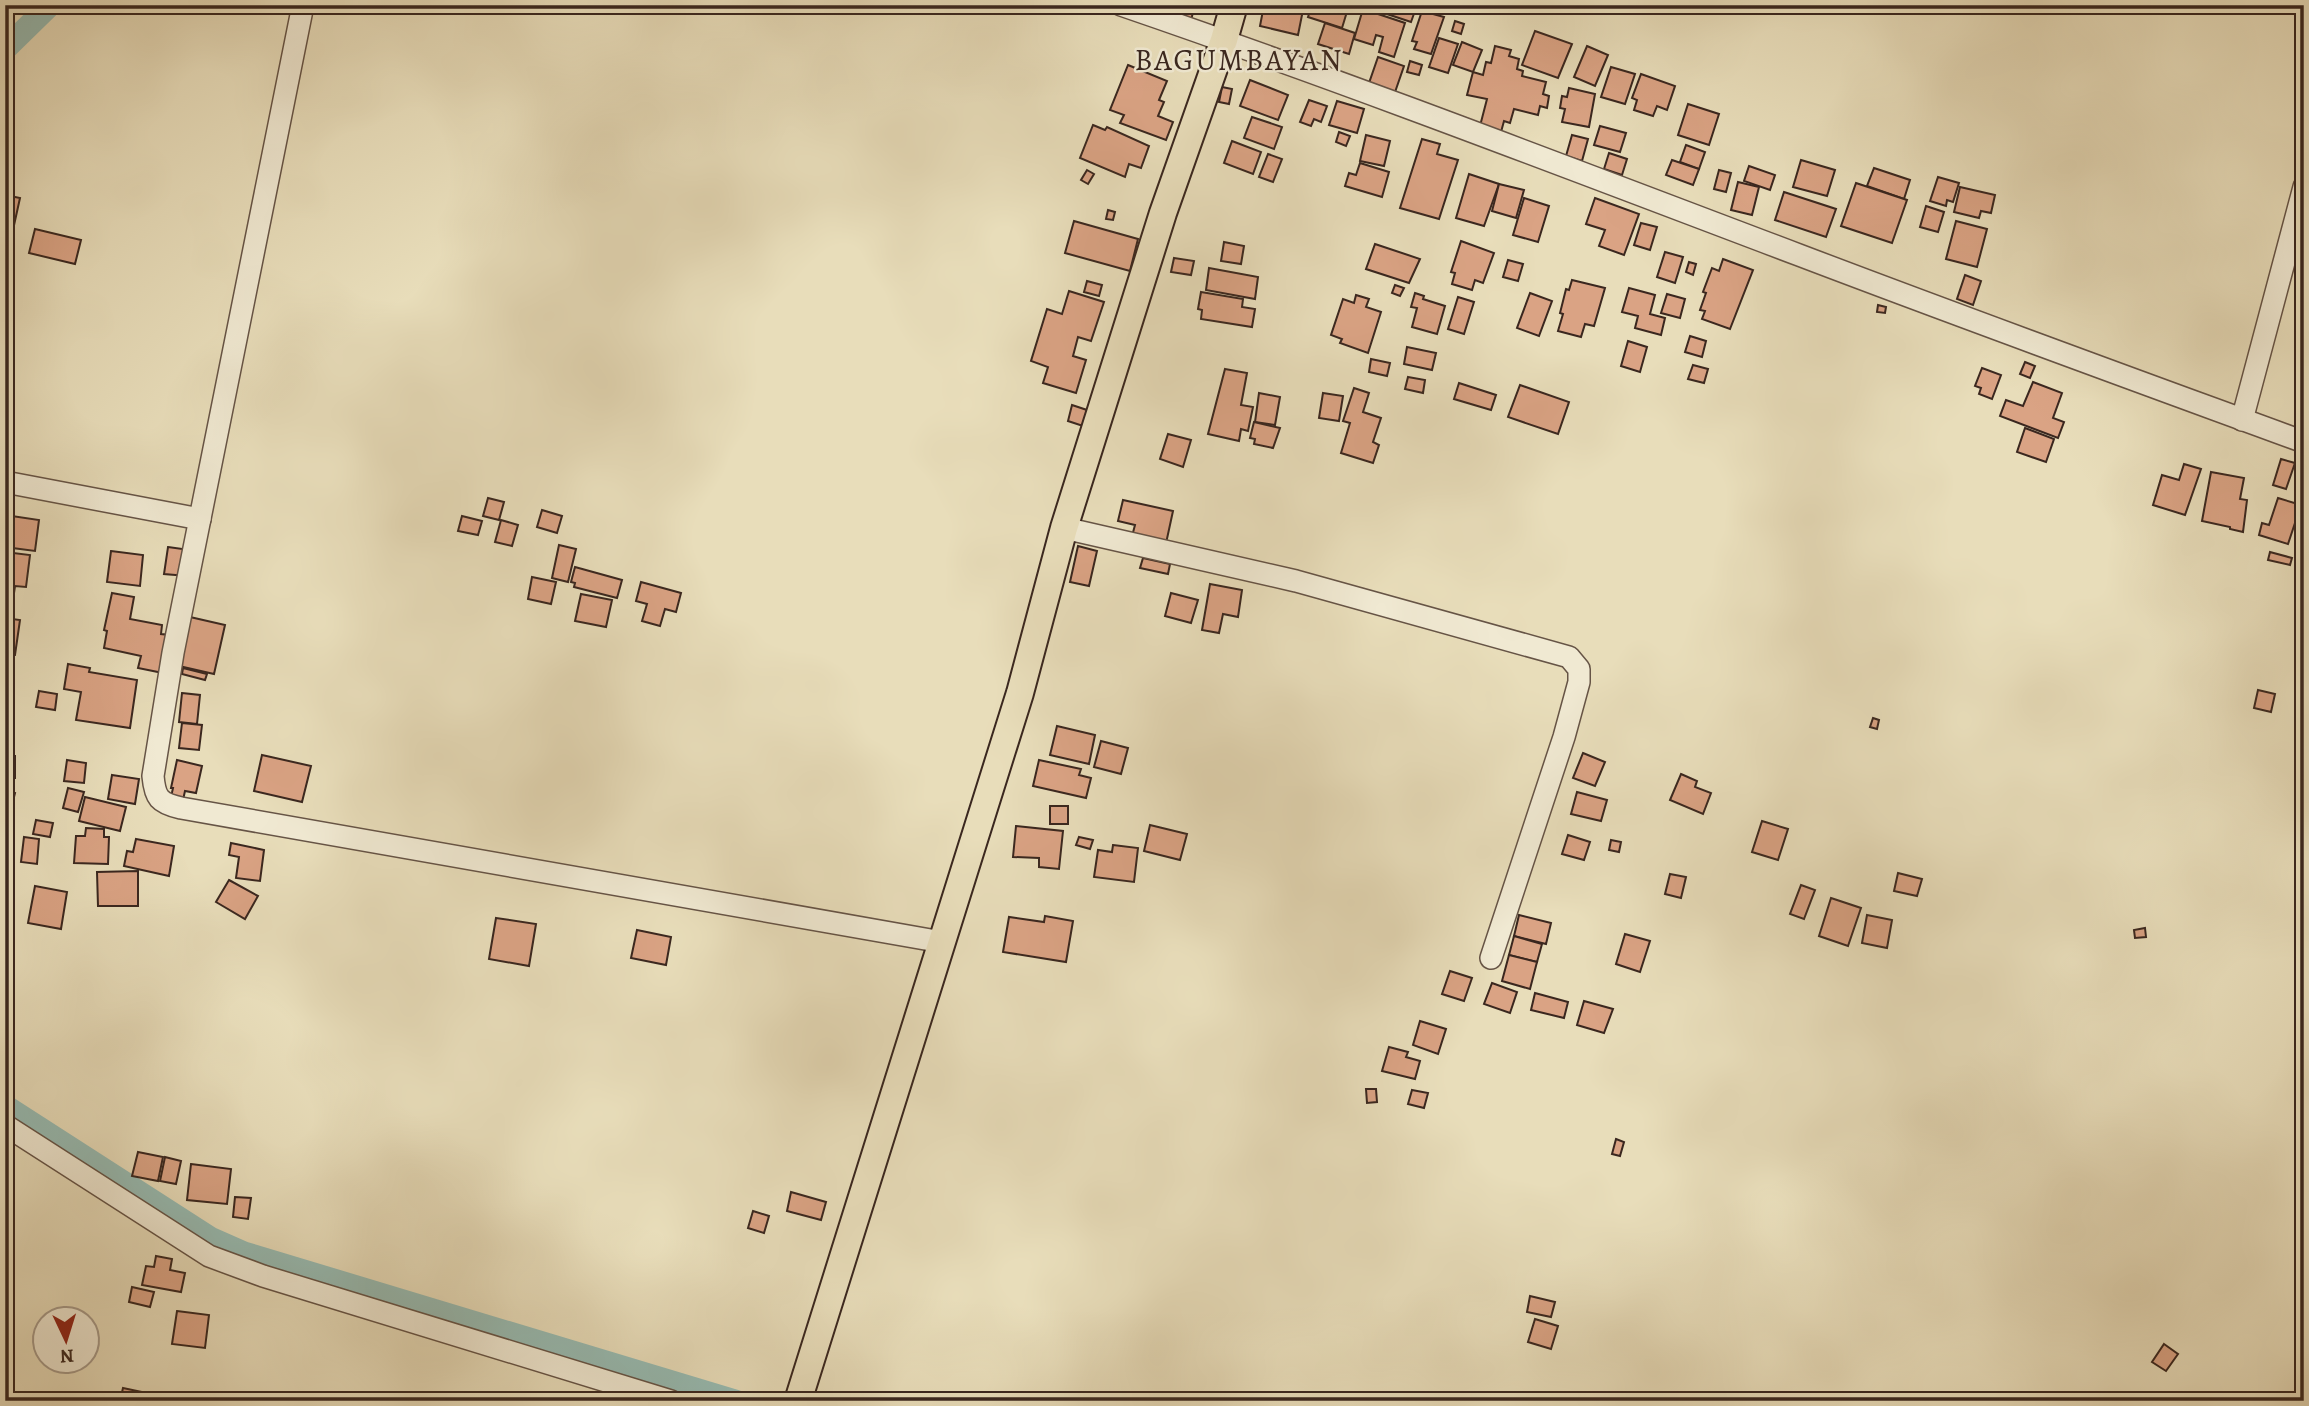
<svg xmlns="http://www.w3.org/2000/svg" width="2309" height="1406" viewBox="0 0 2309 1406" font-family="Alegreya,serif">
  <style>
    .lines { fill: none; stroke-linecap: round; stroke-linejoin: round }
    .canal { stroke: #97bbb2; stroke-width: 23 }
    .building { fill: #daa384; stroke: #3a271f; stroke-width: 2 }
    .minor-casing { stroke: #665446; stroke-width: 24 }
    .major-casing { stroke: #3a271f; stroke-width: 30 }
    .minor { stroke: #f0e9d2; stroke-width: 21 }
    .major { stroke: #e8ddba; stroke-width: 26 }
    .labels { text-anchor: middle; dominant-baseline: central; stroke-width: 5; stroke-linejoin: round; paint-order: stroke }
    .quarter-label { font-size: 30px; letter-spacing: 2px; fill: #3a271f; stroke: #f0e9d2 }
  </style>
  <rect width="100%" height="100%" fill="#e8ddba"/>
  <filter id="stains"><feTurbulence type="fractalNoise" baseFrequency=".00286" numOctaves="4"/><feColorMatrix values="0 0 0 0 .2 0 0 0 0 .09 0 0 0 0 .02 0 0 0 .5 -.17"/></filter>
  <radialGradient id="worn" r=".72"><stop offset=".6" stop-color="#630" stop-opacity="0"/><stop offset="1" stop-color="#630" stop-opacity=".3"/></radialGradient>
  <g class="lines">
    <g class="canal">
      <polyline points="5,49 50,5"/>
      <polyline points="5,1106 210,1238 244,1253 735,1401"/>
    </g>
  </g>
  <g class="building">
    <polygon points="1165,5 1195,5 1191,20 1163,11"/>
    <polygon points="1264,5 1304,5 1298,35 1260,26"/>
    <polygon points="1312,5 1349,5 1342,28 1308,17"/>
    <polygon points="1359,5 1386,5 1383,13"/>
    <polygon points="1390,5 1407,5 1416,8 1411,22 1387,14"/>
    <polygon points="1426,5 1448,5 1446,12"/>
    <polygon points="1363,9 1405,23 1394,57 1379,52 1383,37 1376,35 1373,45 1354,39"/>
    <polygon points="1422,11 1444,17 1431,54 1414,49 1417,42 1412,41"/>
    <polygon points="1455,21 1464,24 1461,34 1452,31"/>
    <polygon points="1325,23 1355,33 1349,54 1318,44"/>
    <polygon points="1535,31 1572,44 1558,78 1522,65"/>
    <polygon points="1439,38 1458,44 1448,73 1429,67"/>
    <polygon points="1462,42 1482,50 1473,72 1453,65"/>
    <polygon points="1495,46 1511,50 1509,56 1519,59 1517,69 1523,71 1522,76 1546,82 1543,94 1549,96 1547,108 1540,106 1538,115 1514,109 1510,123 1504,121 1501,132 1480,126 1487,99 1467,95 1473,72 1483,75 1486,62 1491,63"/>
    <polygon points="1587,46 1608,55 1595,86 1574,77"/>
    <polygon points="1378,57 1404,66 1394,95 1368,86"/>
    <polygon points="1410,61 1422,65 1419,75 1407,72"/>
    <polygon points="1128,65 1167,81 1159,100 1164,102 1158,116 1173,122 1166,140 1120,123 1124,115 1110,110"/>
    <polygon points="1611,67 1635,74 1625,104 1601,97"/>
    <polygon points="1641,74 1675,86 1667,110 1657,106 1653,116 1634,110 1637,100 1632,98"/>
    <polygon points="1250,80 1288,95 1278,120 1240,106"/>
    <polygon points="1222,87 1232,89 1229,104 1219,102"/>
    <polygon points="1569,88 1595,94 1589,127 1562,122 1565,109 1560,108 1562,96 1567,97"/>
    <polygon points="1309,100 1327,106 1321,122 1314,119 1311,126 1300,122"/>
    <polygon points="1337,101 1364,109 1357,133 1329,125"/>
    <polygon points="1688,104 1719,114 1709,145 1678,135"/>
    <polygon points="1252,117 1282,127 1274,149 1244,138"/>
    <polygon points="1093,125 1105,130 1107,127 1149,146 1141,168 1129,164 1125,177 1080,158"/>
    <polygon points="1600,126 1626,133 1620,152 1594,145"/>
    <polygon points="1339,132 1350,136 1346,146 1336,142"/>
    <polygon points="1366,135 1390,141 1384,166 1360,161"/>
    <polygon points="1572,135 1588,139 1582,161 1566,156"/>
    <polygon points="1422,139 1440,144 1437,154 1458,160 1439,219 1400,208"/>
    <polygon points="1232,141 1261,152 1253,174 1224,163"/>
    <polygon points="1686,145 1705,152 1699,169 1680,162"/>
    <polygon points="1609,153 1627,159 1622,175 1604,169"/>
    <polygon points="1268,154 1282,159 1273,182 1259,177"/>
    <polygon points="1672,160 1699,169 1693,185 1666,175"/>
    <polygon points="1801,160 1835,170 1827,196 1793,187"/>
    <polygon points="1360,163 1389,172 1382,197 1345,186 1349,173 1356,175"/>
    <polygon points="1749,166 1775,175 1770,190 1744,181"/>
    <polygon points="1874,168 1910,180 1904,199 1867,186"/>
    <polygon points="1087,170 1094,174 1088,184 1081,180"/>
    <polygon points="1719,170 1731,173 1726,192 1714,189"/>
    <polygon points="1469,174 1499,184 1484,226 1456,218"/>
    <polygon points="1938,177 1959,183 1953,202 1947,200 1946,206 1930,201"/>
    <polygon points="1738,182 1759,187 1752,215 1731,210"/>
    <polygon points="1856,183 1907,200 1892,243 1841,226"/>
    <polygon points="1499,184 1524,190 1516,218 1492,211"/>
    <polygon points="1960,187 1995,195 1991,213 1981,211 1979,218 1954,212"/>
    <polygon points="1784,192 1836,209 1826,237 1775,220"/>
    <polygon points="5,195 20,198 9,248 5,247"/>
    <polygon points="1524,198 1549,206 1538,242 1513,235"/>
    <polygon points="1595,198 1639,214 1624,255 1599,246 1605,230 1586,224"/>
    <polygon points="1926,206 1944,212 1938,232 1920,227"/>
    <polygon points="1108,210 1115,212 1113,220 1106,219"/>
    <polygon points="1074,221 1138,239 1130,271 1065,253"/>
    <polygon points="1956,221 1987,229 1977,267 1946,259"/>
    <polygon points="1641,223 1657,227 1650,250 1634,245"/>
    <polygon points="35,229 81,240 75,264 29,253"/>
    <polygon points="1461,241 1494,253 1483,283 1475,280 1472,290 1452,284 1455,273 1451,272"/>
    <polygon points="1224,242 1244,246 1241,264 1221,261"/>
    <polygon points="1375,244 1420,259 1409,283 1366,269"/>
    <polygon points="1665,252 1683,257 1675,283 1657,277"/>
    <polygon points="1174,258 1194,261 1191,275 1171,272"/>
    <polygon points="1723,259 1753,270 1730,329 1702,319 1705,311 1700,310 1706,293 1703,292 1712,268 1719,271"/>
    <polygon points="1508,260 1523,264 1518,281 1503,277"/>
    <polygon points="1689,262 1696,264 1693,275 1686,272"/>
    <polygon points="1209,268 1258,277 1255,299 1206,290"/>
    <polygon points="1965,275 1981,281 1973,305 1957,299"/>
    <polygon points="1572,280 1605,288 1594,326 1585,324 1581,337 1558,331 1563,314 1560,313 1566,289 1569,290"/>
    <polygon points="1087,281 1102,285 1099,296 1084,292"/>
    <polygon points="1395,285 1404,288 1400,296 1392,293"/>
    <polygon points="1629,288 1655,295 1650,314 1665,318 1661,335 1635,328 1638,316 1622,312"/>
    <polygon points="1069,291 1104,302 1091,341 1078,337 1073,356 1086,360 1076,393 1043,383 1048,367 1031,361 1047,309 1062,314"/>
    <polygon points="1201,292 1243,299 1242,307 1255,309 1252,327 1201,319 1202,310 1198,309"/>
    <polygon points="1415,293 1424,296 1423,299 1445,306 1437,334 1412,327 1417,308 1411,307"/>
    <polygon points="1530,293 1552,301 1539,336 1517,328"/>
    <polygon points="1667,294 1685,299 1680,318 1661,313"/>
    <polygon points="1356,295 1369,299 1366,307 1381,312 1368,353 1340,343 1342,339 1331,335 1343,299 1354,303"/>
    <polygon points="1458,297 1474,302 1464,334 1448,329"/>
    <polygon points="1878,305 1886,307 1885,313 1877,312"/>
    <polygon points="1690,336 1706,341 1702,357 1685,352"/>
    <polygon points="1628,341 1647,347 1640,372 1621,366"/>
    <polygon points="1407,347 1436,353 1432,370 1404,364"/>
    <polygon points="1371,359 1390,363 1387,376 1369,372"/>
    <polygon points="2025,362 2035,366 2030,378 2020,374"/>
    <polygon points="1693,365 1708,369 1704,383 1688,379"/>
    <polygon points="1982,368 2001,375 1992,399 1979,394 1981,388 1975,386"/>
    <polygon points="1225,369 1247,373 1241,405 1253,407 1248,431 1241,429 1239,441 1208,434"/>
    <polygon points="1408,377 1425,380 1423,393 1405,389"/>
    <polygon points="2033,382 2062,393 2053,418 2064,422 2058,438 2000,416 2006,400 2023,406"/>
    <polygon points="1459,383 1496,395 1491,410 1454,399"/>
    <polygon points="1520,385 1569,402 1558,434 1508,417"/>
    <polygon points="1354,388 1369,393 1363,412 1381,418 1373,442 1379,445 1373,463 1341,453 1350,423 1343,421"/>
    <polygon points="1259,393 1280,397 1275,425 1255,422"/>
    <polygon points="1323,393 1343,396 1339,421 1319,418"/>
    <polygon points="1072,405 1087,410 1083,426 1068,421"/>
    <polygon points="1254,422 1280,428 1273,448 1254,444 1255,439 1250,438"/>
    <polygon points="2025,428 2054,439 2046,462 2017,452"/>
    <polygon points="1168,434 1191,440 1183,467 1160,459"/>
    <polygon points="2281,459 2295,463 2286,489 2273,485"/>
    <polygon points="2184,464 2201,469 2185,515 2153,505 2162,475 2179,480"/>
    <polygon points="2211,472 2244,478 2240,499 2247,500 2243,532 2230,529 2230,527 2202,521"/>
    <polygon points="488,498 504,502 499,520 483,516"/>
    <polygon points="2278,498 2301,505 2288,544 2259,535 2262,523 2269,525"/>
    <polygon points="1123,500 1173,511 1165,548 1131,540 1135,525 1118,521"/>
    <polygon points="542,510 562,516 557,533 537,527"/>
    <polygon points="5,515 39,520 35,551 5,547"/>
    <polygon points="462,516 482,521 478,535 458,531"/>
    <polygon points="501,520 518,525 512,546 495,542"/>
    <polygon points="559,545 576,549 568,582 552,578"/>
    <polygon points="1078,546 1097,551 1089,586 1070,582"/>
    <polygon points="168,547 190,550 187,576 164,574"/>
    <polygon points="111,551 143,555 140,586 107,582"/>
    <polygon points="5,552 30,555 26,587 15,586 12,607 5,606"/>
    <polygon points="2270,552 2292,558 2290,565 2268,560"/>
    <polygon points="1143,558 1170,564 1168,574 1140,568"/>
    <polygon points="575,567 622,580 617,598 574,587 575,583 571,582"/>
    <polygon points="532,577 556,582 551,604 528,599"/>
    <polygon points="641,582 681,593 676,612 665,609 660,626 642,621 647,604 636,601"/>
    <polygon points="1210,584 1242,590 1238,617 1223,614 1219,633 1202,630"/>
    <polygon points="112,593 134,597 130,619 162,625 161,634 170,635 163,673 138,668 141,656 104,648 107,631 104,630"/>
    <polygon points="1171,593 1198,600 1191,623 1165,616"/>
    <polygon points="581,594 612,600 606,627 575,621"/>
    <polygon points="190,617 225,625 214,674 179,666"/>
    <polygon points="5,618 20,620 15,655 5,654"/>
    <polygon points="5,657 12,658 8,691 5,690"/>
    <polygon points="68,664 90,668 89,672 137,680 130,728 76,720 81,692 64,689"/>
    <polygon points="183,668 207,674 205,680 182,674"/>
    <polygon points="2258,690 2275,694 2271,712 2254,708"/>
    <polygon points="39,691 57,694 55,710 36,707"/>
    <polygon points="182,693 200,695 197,724 179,722"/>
    <polygon points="1873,718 1879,720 1877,729 1870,727"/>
    <polygon points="182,723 202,725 199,750 179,748"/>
    <polygon points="1057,726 1095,735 1089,764 1050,755"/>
    <polygon points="1101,741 1128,748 1121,774 1094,767"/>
    <polygon points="1583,753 1605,762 1595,786 1573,778"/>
    <polygon points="262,755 311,766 302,802 254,791"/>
    <rect x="5" y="756" width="10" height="22"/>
    <polygon points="67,760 86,763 84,783 64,781"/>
    <polygon points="177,760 202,766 196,793 185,791 183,800 171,797 173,788 171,788"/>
    <polygon points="1039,760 1081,769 1079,775 1091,778 1086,798 1033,786"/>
    <polygon points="1681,774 1697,781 1695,787 1711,793 1703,814 1670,800"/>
    <polygon points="112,775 139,779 135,804 108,799"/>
    <polygon points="68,788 84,792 78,812 63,808"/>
    <polygon points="5,791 15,793 8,821 5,820"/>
    <polygon points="1577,792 1607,800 1601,821 1571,814"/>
    <polygon points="85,797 126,807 120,831 79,821"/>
    <rect x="1050" y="806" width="18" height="18"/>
    <polygon points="36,820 53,823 50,837 33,834"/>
    <polygon points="1762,821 1788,829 1778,860 1752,852"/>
    <polygon points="1150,825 1187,834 1180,860 1144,851"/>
    <polygon points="1016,826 1063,831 1059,869 1039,867 1039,858 1013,857"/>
    <polygon points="86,828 104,829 104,837 109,837 108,864 74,863 76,836 85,836"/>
    <polygon points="1568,835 1590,842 1584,860 1562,854"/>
    <polygon points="24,837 39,839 37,864 21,862"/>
    <polygon points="1079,837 1093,840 1090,849 1076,845"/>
    <polygon points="136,839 174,846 169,876 124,866 127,851 133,852"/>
    <polygon points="1611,840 1621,842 1619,852 1609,850"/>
    <polygon points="231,843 264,850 260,881 236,878 239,857 229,855"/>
    <polygon points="1113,845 1138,848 1134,882 1094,877 1098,850 1112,852"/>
    <polygon points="138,871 138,906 98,906 97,872"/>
    <polygon points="1898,873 1922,879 1917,896 1894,891"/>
    <polygon points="1670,874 1686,877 1681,898 1665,894"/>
    <polygon points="229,880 258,896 245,919 216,902"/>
    <polygon points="1801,885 1815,890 1804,919 1790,914"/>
    <polygon points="35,886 67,892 61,929 28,923"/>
    <polygon points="1831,898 1861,908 1848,946 1819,936"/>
    <polygon points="1519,915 1551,923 1546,944 1514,936"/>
    <polygon points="1867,915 1892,920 1887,948 1862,943"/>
    <polygon points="1045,916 1073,921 1066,962 1003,952 1009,917 1044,922"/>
    <polygon points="496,918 536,924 529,966 489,959"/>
    <polygon points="2145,928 2146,937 2135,938 2134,930"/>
    <polygon points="637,930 671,937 666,965 631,958"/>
    <polygon points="1625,934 1650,941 1640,972 1616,964"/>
    <polygon points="1514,936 1542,944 1537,962 1509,955"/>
    <polygon points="1509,955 1537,962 1530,989 1502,981"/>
    <polygon points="1450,971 1472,978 1464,1001 1442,994"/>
    <polygon points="1492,983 1517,992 1510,1013 1484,1004"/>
    <polygon points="1535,993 1568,1002 1564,1018 1531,1010"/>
    <polygon points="1584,1001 1613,1009 1604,1033 1577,1025"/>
    <polygon points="1420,1021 1446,1029 1438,1054 1413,1045"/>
    <polygon points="1389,1047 1408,1052 1406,1057 1420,1061 1415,1079 1382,1071"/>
    <polygon points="1366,1089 1376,1089 1377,1102 1367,1103"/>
    <polygon points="1412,1090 1428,1093 1424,1108 1408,1104"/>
    <polygon points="1616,1139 1624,1142 1620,1156 1612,1154"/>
    <polygon points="138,1152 163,1157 158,1181 132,1176"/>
    <polygon points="165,1157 181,1161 176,1184 160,1181"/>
    <polygon points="191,1164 231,1169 227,1204 187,1200"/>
    <polygon points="791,1192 826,1202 821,1220 787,1211"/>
    <polygon points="235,1197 251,1198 248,1219 233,1217"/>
    <polygon points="753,1211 769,1216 764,1233 748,1228"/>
    <polygon points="156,1256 172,1259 170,1270 185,1273 181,1292 142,1285 146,1266 154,1267"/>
    <polygon points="132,1287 154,1292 150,1307 129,1302"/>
    <polygon points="1530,1296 1555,1302 1551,1317 1527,1312"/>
    <polygon points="177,1311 209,1315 205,1348 172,1344"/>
    <polygon points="1535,1319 1558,1326 1551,1349 1528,1342"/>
    <polygon points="2164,1344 2178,1354 2166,1371 2152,1362"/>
    <polygon points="123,1388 142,1392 140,1401 120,1401"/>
    <polygon points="163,1392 198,1397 198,1401 161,1401"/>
  </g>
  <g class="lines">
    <g class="minor-casing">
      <g id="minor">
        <path d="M303 5 173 653 153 776C155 798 159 803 181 808L942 942"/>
        <path d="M1121 5C1349 83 1574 170 1799 255 1967 319 2135 380 2304 442"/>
        <polyline points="5,6 6,5"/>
        <polyline points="2242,420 2304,187"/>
        <polyline points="5,482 200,519"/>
        <polyline points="1064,528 1296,581 1569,657 1579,669 1579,682 1564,737 1491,958"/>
        <polyline points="5,1125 209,1256 263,1276 671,1401"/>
      </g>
    </g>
    <g class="major-casing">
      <polyline id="major" points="798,1401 1020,693 1064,528 1163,213 1224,40 1234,5"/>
    </g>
    <use href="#minor" class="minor"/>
    <use href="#major" class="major"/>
  </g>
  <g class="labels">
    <g class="quarter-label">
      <text x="1239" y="60">BAGUMBAYAN</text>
    </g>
  </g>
  <rect width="2309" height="1406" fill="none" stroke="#e8ddba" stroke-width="28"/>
  <rect x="7" y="7" width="2295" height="1392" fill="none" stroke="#3a271f" stroke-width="3.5"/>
  <rect x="14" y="14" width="2281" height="1378" fill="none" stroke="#3a271f" stroke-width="2"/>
  <g transform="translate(66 1340) rotate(176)"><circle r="33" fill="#f0e9d2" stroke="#a79b8a" stroke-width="2"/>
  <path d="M0-5L12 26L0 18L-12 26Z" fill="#8f2418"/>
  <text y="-10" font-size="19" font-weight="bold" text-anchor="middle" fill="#3a271f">N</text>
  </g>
  <rect width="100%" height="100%" filter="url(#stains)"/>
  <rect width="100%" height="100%" fill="url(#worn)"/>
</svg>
